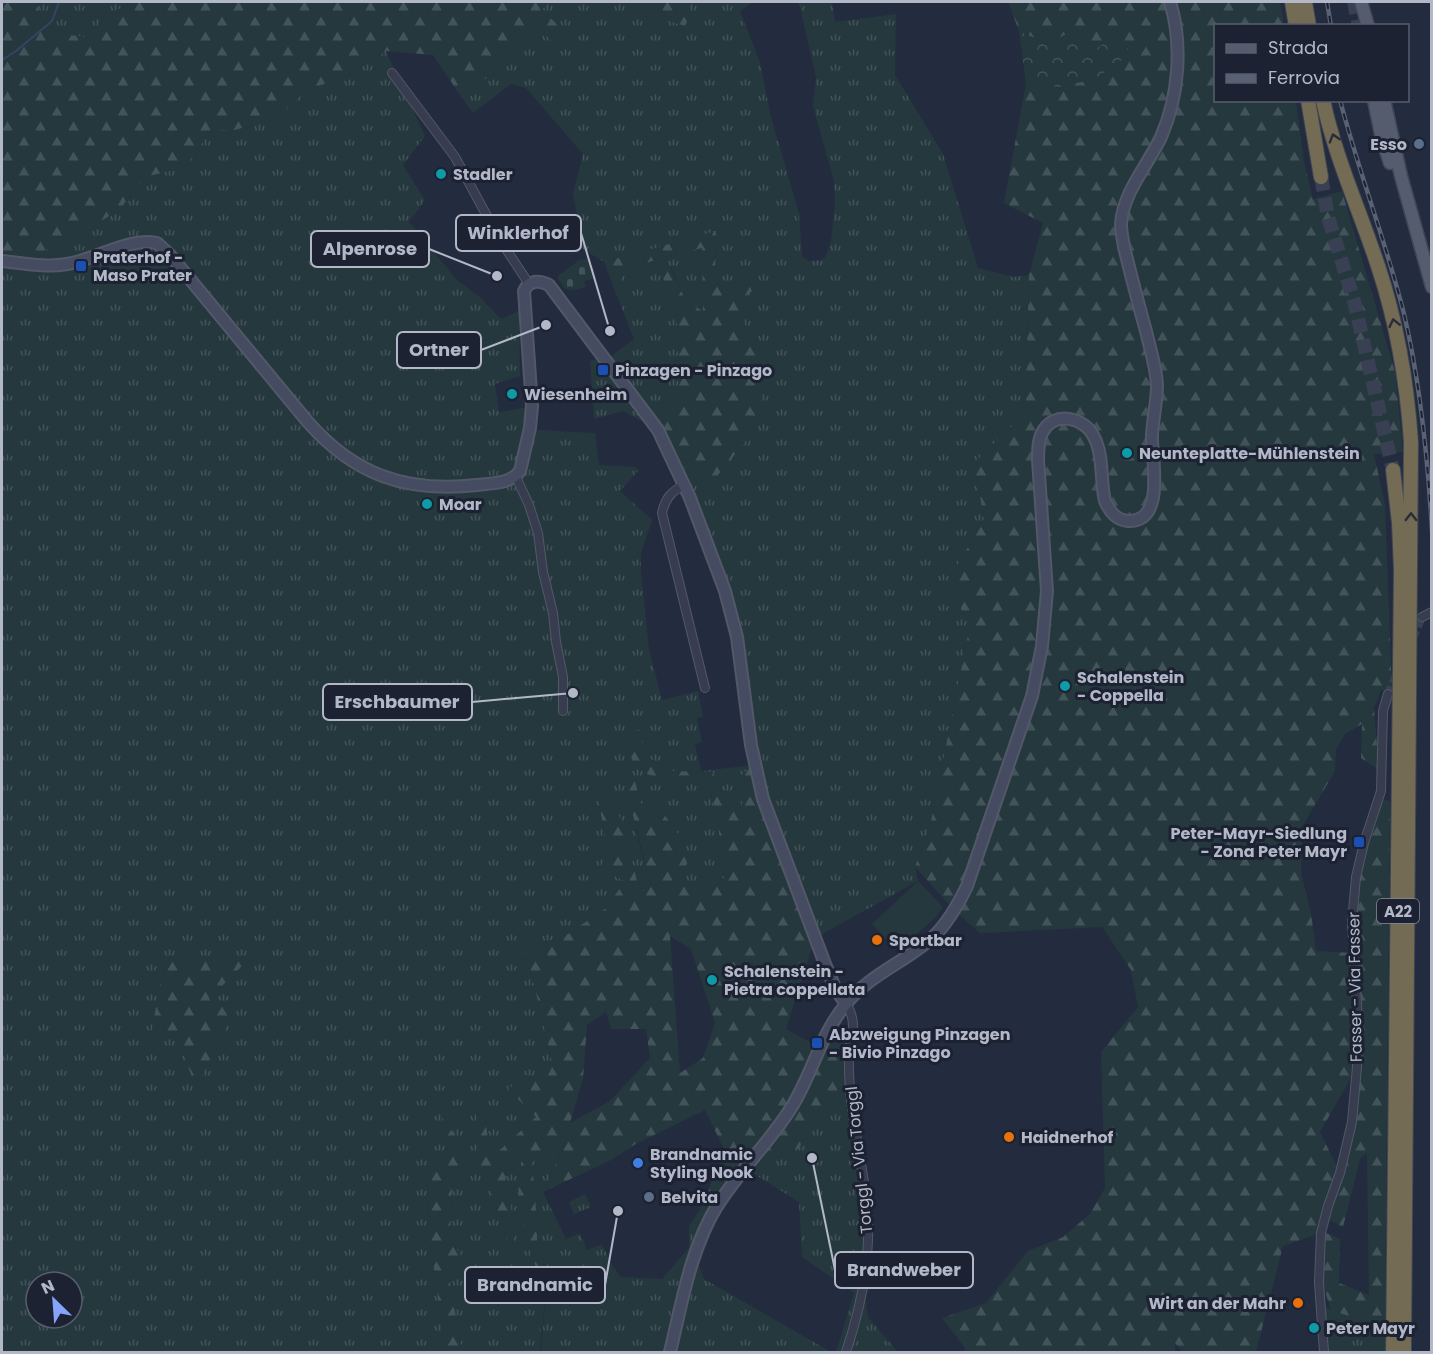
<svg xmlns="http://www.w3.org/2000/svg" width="1433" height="1354" viewBox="0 0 1433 1354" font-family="Poppins,sans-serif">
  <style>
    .grass { fill: url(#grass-tufts); fill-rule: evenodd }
    .forest { fill: url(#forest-firs); fill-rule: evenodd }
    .cemetery { fill: url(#cemetery-stones) }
    .park { fill: url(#park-crowns) }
    .pitch { fill: #25383e }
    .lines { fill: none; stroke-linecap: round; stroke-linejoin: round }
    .stream { stroke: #364365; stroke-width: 2 }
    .street-tunnel { stroke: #394053; stroke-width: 8; stroke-dasharray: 8 4; stroke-linecap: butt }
    .primary-tunnel { stroke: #394053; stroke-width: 12; stroke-dasharray: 12 6; stroke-linecap: butt }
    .highway-tunnel { stroke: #394053; stroke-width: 14; stroke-dasharray: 14 7; stroke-linecap: butt }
    .street-casing { stroke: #525868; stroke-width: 10 }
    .secondary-casing { stroke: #525868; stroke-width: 14 }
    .primary-casing { stroke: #404656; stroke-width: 15 }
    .highway-casing { stroke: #3f4555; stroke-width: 16 }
    .street { stroke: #373d4e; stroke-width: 8 }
    .secondary { stroke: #454b61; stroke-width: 10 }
    .primary { stroke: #555c6e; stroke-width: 12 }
    .highway { stroke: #746b54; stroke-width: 14 }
    .rail-casing { stroke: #596175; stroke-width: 4.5 }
    .rail { stroke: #1c2232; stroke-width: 2; stroke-dasharray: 7; stroke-linecap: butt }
    .oneway { stroke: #292d37 }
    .service-dot { fill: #5c6f8a; stroke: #1c2232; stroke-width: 2 }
    .culture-dot { fill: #0f9aa8; stroke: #1c2232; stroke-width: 2 }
    .transit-dot { fill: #1a4fb4; stroke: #1c2232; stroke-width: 2 }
    .food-dot { fill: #e8710a; stroke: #1c2232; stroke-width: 2 }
    .shop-dot { fill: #3f7fe0; stroke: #1c2232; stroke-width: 2 }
    .labels { text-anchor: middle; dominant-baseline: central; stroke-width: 6; stroke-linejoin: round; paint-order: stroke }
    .shield { fill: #1c2232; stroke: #868b9c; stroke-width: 1.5 }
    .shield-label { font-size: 15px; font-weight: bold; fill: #b3b8c9 }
    .poi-label { font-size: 16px; font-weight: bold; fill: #b3b8c9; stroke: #1c2232; text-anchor: start }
    .street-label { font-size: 16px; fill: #b3b8c9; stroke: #1c2232 }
    .leader { fill: none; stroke: #b3b8c9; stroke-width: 2 }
    .callout-dot { fill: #b3b8c9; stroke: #1c2232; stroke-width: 2 }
    .callout { fill: #1c2232; stroke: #b3b8c9; stroke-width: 2 }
    .callout-label { font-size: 18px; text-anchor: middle; font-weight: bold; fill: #b3b8c9 }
  </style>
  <defs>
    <pattern id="grass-tufts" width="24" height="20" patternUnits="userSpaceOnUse" patternTransform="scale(1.5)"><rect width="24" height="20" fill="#25383e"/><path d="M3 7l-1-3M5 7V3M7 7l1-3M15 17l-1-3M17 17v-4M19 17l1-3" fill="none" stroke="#425359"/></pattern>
    <pattern id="forest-firs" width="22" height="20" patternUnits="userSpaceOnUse" patternTransform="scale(1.5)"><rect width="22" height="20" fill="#25383e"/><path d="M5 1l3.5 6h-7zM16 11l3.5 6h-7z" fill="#425359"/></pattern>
    <pattern id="cemetery-stones" width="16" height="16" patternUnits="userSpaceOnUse" patternTransform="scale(1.5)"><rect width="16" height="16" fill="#25383e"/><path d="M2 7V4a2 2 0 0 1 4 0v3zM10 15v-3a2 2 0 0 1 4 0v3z" fill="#425359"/></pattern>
    <pattern id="park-crowns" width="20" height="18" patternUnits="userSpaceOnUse" patternTransform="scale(1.5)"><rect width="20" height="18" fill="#25383e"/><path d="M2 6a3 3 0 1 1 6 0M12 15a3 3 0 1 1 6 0" fill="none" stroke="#425359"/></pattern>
  </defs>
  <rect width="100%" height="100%" fill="#232b3e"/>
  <g class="grass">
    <polygon points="37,2 133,2 103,17 92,38 63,34 42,21"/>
    <path d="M548 2H643L651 15 691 12 684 2H753L740 11 760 62 771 117 799 213 802 256 809 261 822 260 826 256 831 241 835 203 834 181 813 106 816 78 799 2H832L835 22 896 14 895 75 943 154 978 268 1013 277 1029 275 1025 414 974 463 984 519 947 584 970 625 930 826 915 867 918 881 815 938 741 775 742 807 728 810 713 772 672 771 642 754 641 729 628 733 632 761 676 784 707 781 717 815 724 879 672 889 663 813 640 803 634 777 636 831 651 887 639 889 631 860 598 799 609 856 626 881 606 908 568 934 522 951 532 976 553 1065 544 1083 508 1089 537 1117 491 1158 485 1119 477 1113V1163L488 1178 513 1260 511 1206 505 1184 508 1160 527 1145V1243L538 1273 540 1352H466L461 1347 449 1275 463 1258 450 1241 452 1187 465 1160 441 1108 452 1150 427 1186 432 1254 445 1352H2V254L21 256 121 209 136 185 149 175 185 167 211 130H234L276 120 304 92 347 75 386 51 425 136 403 165 425 200 409 222 457 280 481 298 501 319 519 311 520 376 495 384 499 412 535 406 533 430 595 433 599 465 635 467 638 471 620 491 652 520 641 553V573L649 649 662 700 698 691 703 717 697 718 702 742 695 744 701 771 754 765 737 637 675 461 762 370 737 303 749 285 730 292 715 282 716 232 604 262 583 249 573 193 583 154 526 88 511 84 473 113 460 95 493 74 500 59 497 40 537 26 556 45 542 10ZM36 1282H72V1318H36Z"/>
    <polygon points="703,247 703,313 684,297 671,267 661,270 677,316 679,394 658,430 623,411 594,419 590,361 610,357 634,339 615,291 625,271 660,258"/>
    <polygon points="835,1092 852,1107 868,1239 864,1285 868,1317 898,1352 836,1352 854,1293 802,1257 799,1202 751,1172 717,1218 699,1265 704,1279 831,1352 541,1352 548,1268 537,1246 537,1222 531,1162 566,1141 543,1192 566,1239 580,1233 587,1250 602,1244 613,1267 621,1277 662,1279 689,1248 689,1226 699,1211 725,1151 729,1154 798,1149"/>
    <polygon points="585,1194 591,1207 574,1214 569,1202"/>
    <polygon points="1321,1304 1331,1310 1385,1329 1385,1352 1325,1352"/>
  </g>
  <g class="forest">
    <polygon points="2,2 37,2 42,21 63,34 91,38 103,17 133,2 548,2 542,10 561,28 556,45 537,26 518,48 497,40 500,59 493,74 460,95 433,55 386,51 347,75 304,92 276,120 234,130 211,130 185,167 149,176 136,185 121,209 81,233 50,249 21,256 2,254"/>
    <polygon points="643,2 684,2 692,12 685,26 650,15"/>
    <path d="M1008 2H1280L1284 25 1216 26V100L1296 101 1304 162 1313 199 1342 191 1395 372 1403 452 1374 454 1385 505 1392 695 1381 690 1374 708 1379 770 1361 758 1362 724 1345 734 1336 749 1335 771 1302 827 1301 873 1311 913 1316 951 1353 953 1356 877 1379 799 1390 801 1385 1329 1331 1310 1322 1282 1326 1233 1340 1239 1339 1283 1369 1295 1367 1153 1360 1159 1343 1227 1328 1219 1321 1233 1283 1246 1256 1352H1183L1174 1342 1176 1352H964L965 1348 942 1318 986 1303 1028 1251 1063 1237 1090 1214 1105 1188 1101 1052 1138 1007 1131 970 1102 927 980 933 955 911 915 867 930 826 970 625 947 584 984 519 974 463 1025 414 1029 275 1043 223 1004 203 1026 84 1059 87 1109 40 1094 50 1079 47 1066 34 1049 45 1019 31ZM1356 1069 1340 1173 1320 1132Z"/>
    <polygon points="716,231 715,282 730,292 749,285 752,291 737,303 762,370 762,421 709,486 675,461 658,430 679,394 677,316 660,270 670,267 684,297 703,312 702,248 660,258 626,271 615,291 604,262"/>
    <path d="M641 729 642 754 672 771 713 772 728 810 742 807 741 775 754 765 815 938 786 1029 824 1050 837 1030 854 1031 850 1047 852 1107 835 1093 798 1149 729 1154 725 1151 705 1110 634 1145 613 1159 543 1192 566 1142 532 1162 537 1222V1246L548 1268 540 1352 538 1273 527 1243 518 1196 521 1163 527 1146 508 1160 505 1184 511 1206 514 1264 488 1178 477 1164 476 1113 485 1119 491 1158 536 1117 508 1089 527 1075 544 1083 553 1065 532 976 522 951 568 934 606 908 625 881 598 869 609 856 598 799 607 796 622 821 639 889 651 887 627 791 634 775 640 803 663 813 684 842 687 864 673 888 724 879 717 815 707 781 676 784 647 774 632 761 627 733ZM670 936 691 949 715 1023 703 1058 680 1073ZM606 1012 611 1029H646L650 1058 610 1101 570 1123 583 1079 587 1025Z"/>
    <polygon points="165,957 250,958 209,999 232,1013 196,1089 179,1040 151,1035"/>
    <polygon points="439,1103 465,1160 452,1187 450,1241 463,1258 449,1275 461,1347 466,1352 445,1352 432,1254 427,1186 451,1150"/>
  </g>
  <polygon class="cemetery" points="587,259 593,266 596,278 584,281 586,287 575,290 565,289 557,277 579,260"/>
  <polygon class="park" points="1019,31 1049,45 1066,34 1079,47 1094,50 1109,40 1125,41 1130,54 1095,79 1059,87 1026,84"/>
  <polygon class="pitch" points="918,881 943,907 936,917 898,951 872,924"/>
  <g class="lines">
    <polyline class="stream" points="2,60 16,51 52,21 59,2"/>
    <g class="street-tunnel">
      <polyline points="1413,638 1422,617"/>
      <polyline points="1388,694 1397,673"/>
    </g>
    <polyline class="primary-tunnel" points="1353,2 1358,26"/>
    <polyline class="highway-tunnel" points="1321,177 1328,217 1354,301 1393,470"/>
    <g class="street-casing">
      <g id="street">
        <polyline points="392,73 455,157 500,240 529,284"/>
        <polyline points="516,477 529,505 538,533 543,572 553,613 556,642 563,677 563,711"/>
        <path d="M685 485C671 491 665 499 662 513L705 688"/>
        <polyline points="1422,617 1432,612"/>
        <path d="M846 1004C859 1022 850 1040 849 1061 848 1121 870 1181 868 1240 867 1278 858 1316 846 1352"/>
        <polyline points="1324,1352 1319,1283 1321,1233 1328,1206 1340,1173 1352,1122 1357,1067 1358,1020 1352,923 1356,877 1364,843 1381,791 1383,711 1388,694"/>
      </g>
    </g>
    <g class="secondary-casing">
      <g id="secondary">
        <path d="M2 261C23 263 46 268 67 264 95 260 129 237 157 243L170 255 307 421C354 475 406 493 477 485 493 483 510 484 520 471L530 428 532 406 524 291C529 280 539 280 549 285L658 430 690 498 725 591 737 637 751 745 763 799 825 964 836 990 846 1004"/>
        <path d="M670 1352C682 1303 690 1250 717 1206 739 1171 769 1143 791 1108 812 1075 820 1035 846 1004 869 975 905 962 932 938 948 923 958 905 967 886L1032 696 1042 646 1047 591 1038 460C1038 451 1038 441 1042 433 1053 410 1085 417 1094 437 1104 456 1100 481 1105 501 1110 512 1116 520 1128 521 1167 522 1151 457 1152 435 1153 418 1157 401 1157 385 1156 366 1150 349 1146 331 1138 303 1131 275 1124 247 1123 240 1121 232 1121 224 1123 192 1148 165 1161 137 1179 96 1183 44 1170 2"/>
      </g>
    </g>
    <g class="primary-casing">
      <g id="primary">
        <polyline points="1361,2 1368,26"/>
        <polyline points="1374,100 1382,139 1390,163"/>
        <polyline points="1384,100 1401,176 1432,287"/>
      </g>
    </g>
    <g class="highway-casing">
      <g id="highway">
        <polyline points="1292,2 1296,26"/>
        <polyline points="1305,2 1309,26"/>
        <polyline points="1308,100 1321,177"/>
        <path d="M1323 100C1335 157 1360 211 1378 266 1397 323 1407 382 1411 442L1404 1352"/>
        <polyline points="1393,470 1399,523 1401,570 1393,1352"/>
      </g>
    </g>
    <use href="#street" class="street"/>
    <use href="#secondary" class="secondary"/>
    <use href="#primary" class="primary"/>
    <use href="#highway" class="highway"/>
    <g class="rail-casing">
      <g id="rail">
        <polyline points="1327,2 1331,26"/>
        <path d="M1340 100C1359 173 1386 242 1404 314 1420 381 1428 462 1432 531"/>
      </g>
    </g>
    <use href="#rail" class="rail"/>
  </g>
  <defs><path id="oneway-chevron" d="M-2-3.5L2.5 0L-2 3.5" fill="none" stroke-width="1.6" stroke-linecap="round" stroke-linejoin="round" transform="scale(1.5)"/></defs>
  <g class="oneway">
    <use href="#oneway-chevron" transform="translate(1334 138) rotate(-107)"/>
    <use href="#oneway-chevron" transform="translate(1394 323) rotate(-103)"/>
    <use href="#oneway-chevron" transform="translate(1411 517) rotate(-90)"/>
  </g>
  <g class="service-dot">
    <circle cx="1419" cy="144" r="6"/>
    <circle cx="649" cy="1197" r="6"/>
  </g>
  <g class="culture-dot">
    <circle cx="441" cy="174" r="6"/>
    <circle cx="512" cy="394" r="6"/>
    <circle cx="1127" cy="453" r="6"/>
    <circle cx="427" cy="504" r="6"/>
    <circle cx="1065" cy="686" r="6"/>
    <circle cx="712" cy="980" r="6"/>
    <circle cx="1314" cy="1328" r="6"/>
  </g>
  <g class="transit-dot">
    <rect x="75" y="260" width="12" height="12" rx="3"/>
    <rect x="597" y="364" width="12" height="12" rx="3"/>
    <rect x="1353" y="836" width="12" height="12" rx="3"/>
    <rect x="811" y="1037" width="12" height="12" rx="3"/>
  </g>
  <g class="food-dot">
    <circle cx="877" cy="940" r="6"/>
    <circle cx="1009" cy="1137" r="6"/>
    <circle cx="1298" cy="1303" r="6"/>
  </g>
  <circle class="shop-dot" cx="638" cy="1163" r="6"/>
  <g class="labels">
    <rect class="shield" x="1377" y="899" width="42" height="24" rx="4.5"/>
    <g class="shield-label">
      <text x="1398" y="911">A22</text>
    </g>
    <g class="poi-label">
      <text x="1407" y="144" text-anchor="end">Esso</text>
      <text x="453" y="174">Stadler</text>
      <text x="93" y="257">Praterhof -<tspan x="93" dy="18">Maso Prater</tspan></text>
      <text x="615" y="370">Pinzagen - Pinzago</text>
      <text x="524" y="394">Wiesenheim</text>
      <text x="1139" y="453">Neunteplatte-Mühlenstein</text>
      <text x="439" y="504">Moar</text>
      <text x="1077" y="677">Schalenstein<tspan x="1077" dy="18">- Coppella</tspan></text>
      <text x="1347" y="833" text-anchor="end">Peter-Mayr-Siedlung<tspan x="1347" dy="18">- Zona Peter Mayr</tspan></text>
      <text x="889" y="940">Sportbar</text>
      <text x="724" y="971">Schalenstein -<tspan x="724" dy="18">Pietra coppellata</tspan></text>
      <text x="829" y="1034">Abzweigung Pinzagen<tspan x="829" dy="18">- Bivio Pinzago</tspan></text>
      <text x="1021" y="1137">Haidnerhof</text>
      <text x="650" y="1154">Brandnamic<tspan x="650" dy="18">Styling Nook</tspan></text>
      <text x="661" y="1197">Belvita</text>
      <text x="1286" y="1303" text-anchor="end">Wirt an der Mahr</text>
      <text x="1326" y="1328">Peter Mayr</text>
    </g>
    <g class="street-label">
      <text transform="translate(1355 987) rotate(-91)">Fasser - Via Fasser</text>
      <text transform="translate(859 1160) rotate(-96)">Torggl - Via Torggl</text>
    </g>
  </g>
  <path class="leader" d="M610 331L581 233M497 276L429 249M546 325L481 350M573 693L472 702M812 1158L835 1270M618 1211L605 1285"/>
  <g class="callout-dot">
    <circle cx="610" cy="331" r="6"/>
    <circle cx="497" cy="276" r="6"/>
    <circle cx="546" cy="325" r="6"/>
    <circle cx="573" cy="693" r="6"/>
    <circle cx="812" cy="1158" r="6"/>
    <circle cx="618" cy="1211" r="6"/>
  </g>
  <g class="callout">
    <rect x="456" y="215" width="125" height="36" rx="6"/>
    <rect x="311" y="231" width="118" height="36" rx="6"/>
    <rect x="397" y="332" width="84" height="36" rx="6"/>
    <rect x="323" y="684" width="149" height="36" rx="6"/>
    <rect x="835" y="1252" width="138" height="36" rx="6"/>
    <rect x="465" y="1267" width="140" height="36" rx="6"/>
  </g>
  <g class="callout-label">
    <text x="518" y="239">Winklerhof</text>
    <text x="370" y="255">Alpenrose</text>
    <text x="439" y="356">Ortner</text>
    <text x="397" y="708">Erschbaumer</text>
    <text x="904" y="1276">Brandweber</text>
    <text x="535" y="1291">Brandnamic</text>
  </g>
  <rect width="1433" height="1354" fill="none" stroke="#b3b8c9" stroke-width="6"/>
  <rect x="1214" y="24" width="195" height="78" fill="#1c2232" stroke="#585e6e" stroke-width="1.5"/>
  <rect x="1226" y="44" width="30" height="9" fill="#555c6e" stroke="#585e6e" stroke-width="1.5"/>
  <text x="1268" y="54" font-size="18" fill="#b3b8c9">Strada</text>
  <rect x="1226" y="74" width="30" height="9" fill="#596175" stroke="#585e6e" stroke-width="1.5"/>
  <text x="1268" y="84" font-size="18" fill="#b3b8c9">Ferrovia</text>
  <g transform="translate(54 1300) rotate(335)"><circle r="28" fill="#1c2232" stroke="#585e6e" stroke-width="1.5"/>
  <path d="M0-4.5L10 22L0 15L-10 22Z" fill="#86a4fa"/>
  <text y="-9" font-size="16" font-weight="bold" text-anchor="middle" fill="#b3b8c9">N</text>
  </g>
</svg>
